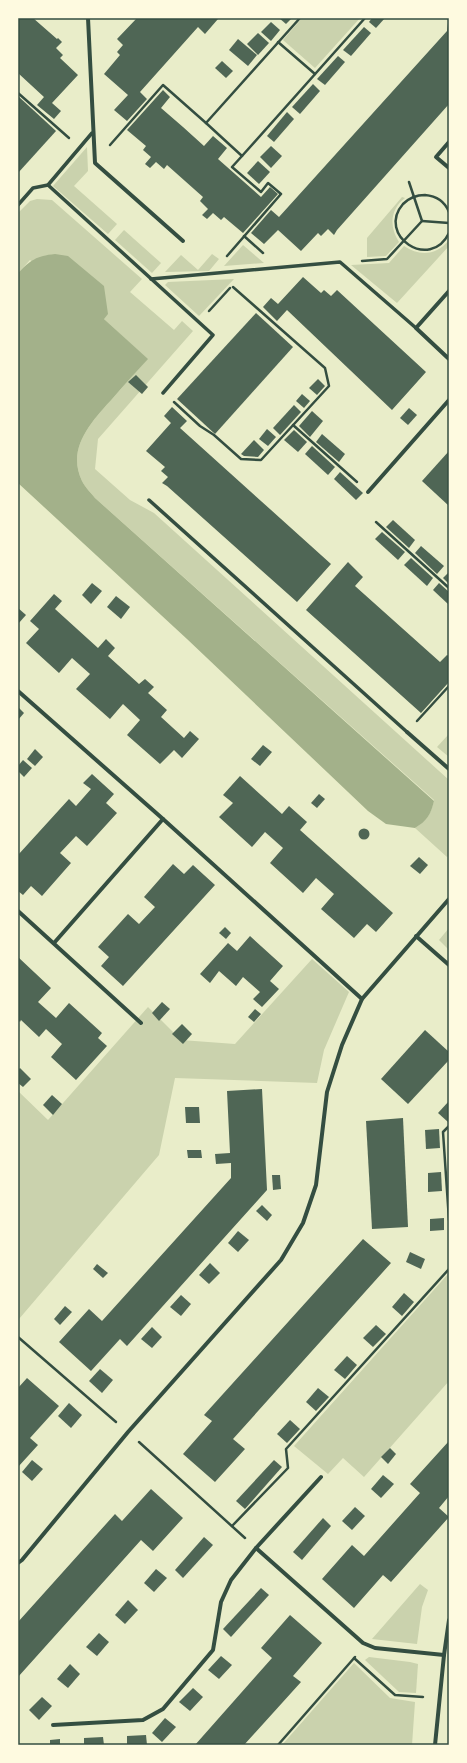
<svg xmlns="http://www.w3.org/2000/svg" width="467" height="1763" viewBox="0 0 467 1763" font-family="Commissioner,sans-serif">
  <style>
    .green { fill: #cad2ad }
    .water { fill: #a3b18a }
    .building { fill: #4f6655 }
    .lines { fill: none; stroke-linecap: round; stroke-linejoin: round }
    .path { stroke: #344e41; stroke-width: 2.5 }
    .pedestrian { stroke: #344e41; stroke-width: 3.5 }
    .minor { stroke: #344e41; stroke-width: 4 }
    .neatline { fill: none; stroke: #344e41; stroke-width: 1.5 }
  </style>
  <rect width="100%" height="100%" fill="#e9edc9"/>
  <g class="green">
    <polygon points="302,18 360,18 315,68 283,40"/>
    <polygon points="87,147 88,171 74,186 117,224 108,234 53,186"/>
    <path d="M402 197 405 198C390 209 389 227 399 242L386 256 367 257V238Z"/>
    <path d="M37 199 52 200 142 279 130 292 174 330 182 321 193 331 98 439 95 469 130 500 154 513 449 780V855L447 857 415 828C427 820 431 814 434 800L95 498C91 493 85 487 82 481 66 448 92 421 113 398 124 385 136 372 147 359L103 318 30 260 18 273V213L30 201Z"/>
    <polygon points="124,230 161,263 152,273 115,240"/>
    <path d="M449 240V246L397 303 351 265 389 263 404 246C420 257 437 255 449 240Z"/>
    <polygon points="243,245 264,263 224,266"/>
    <polygon points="212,254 219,259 209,271 165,272 181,255 198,270"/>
    <polygon points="234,279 199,316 165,285 168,282"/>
    <polygon points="448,735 449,736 449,757 437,747"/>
    <polygon points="449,928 449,950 439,940"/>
    <polygon points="312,959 349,992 324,1050 317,1083 175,1078 159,1155 19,1319 18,1091 48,1120 148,1007 181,1040 235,1044"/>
    <polygon points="449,1273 449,1381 364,1477 343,1458 328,1474 294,1446"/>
    <polygon points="420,1584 428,1590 422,1607 417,1644 372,1639"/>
    <polygon points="369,1657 410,1662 418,1664 416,1693 399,1692 365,1660"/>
    <polygon points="354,1663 390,1698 415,1702 412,1745 282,1745"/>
  </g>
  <path class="water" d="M55 254 68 256 104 286 108 314 104 319 148 359C136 372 124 385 113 398 92 421 66 448 82 481 85 487 91 493 95 498L434 801C431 814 427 821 415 828L386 824 368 811 187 639 18 483V273C31 260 36 256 55 254Z"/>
  <g class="building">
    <polygon points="18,18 33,18 57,39 58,38 62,42 56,48 63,55 60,58 78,75 52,103 61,111 54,119 37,105 44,97 18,73"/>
    <polygon points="137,18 216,18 218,19 205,34 198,27 140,92 147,99 127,121 114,110 128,95 104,74 120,55 117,52 123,45 117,39"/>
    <polygon points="279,18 292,18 286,24"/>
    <polygon points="372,18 385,18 376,28 369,22"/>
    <polygon points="271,22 280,30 271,41 261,32"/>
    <polygon points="448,23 449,104 337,230 334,235 328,229 321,236 318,233 301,251 278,230 264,244 251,233 271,210 279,217 447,31"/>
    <polygon points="364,27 371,33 351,56 343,50"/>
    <polygon points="258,33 269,43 258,55 247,44"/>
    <polygon points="238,39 257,55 248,66 229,50"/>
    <polygon points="338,56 345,62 325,85 317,79"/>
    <polygon points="222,61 233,71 226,78 215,68"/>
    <polygon points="313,84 320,91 300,114 292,107"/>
    <polygon points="163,90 170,97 161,108 183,127 204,146 213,136 227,148 218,159 261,197 270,187 278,194 243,233 224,217 221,220 213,213 207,219 202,215 208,209 200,201 203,197 167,165 164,169 156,162 150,168 145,164 151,157 143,150 146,146 127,130"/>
    <polygon points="18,96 56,131 18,173"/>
    <polygon points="287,112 294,119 274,142 267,136"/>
    <polygon points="271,146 282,156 271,168 260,157"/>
    <polygon points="258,161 270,172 259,184 247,173"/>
    <polygon points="303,277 321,293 324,290 331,296 337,290 426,372 392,410 287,310 277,321 263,307 271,298 278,304"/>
    <polygon points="256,313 293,347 215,434 177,399"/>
    <polygon points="136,375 148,387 142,394 128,382"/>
    <polygon points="318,379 325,386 317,395 309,388"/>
    <polygon points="302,394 310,401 304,408 296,401"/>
    <polygon points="294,405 301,412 280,435 273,428"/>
    <polygon points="172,407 187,421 180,428 331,564 297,602 167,486 162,483 168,477 161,471 165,467 146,451 171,423 164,416"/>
    <polygon points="409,408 417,415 408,425 400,418"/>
    <polygon points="312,411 323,421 310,437 299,426"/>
    <polygon points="267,429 276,437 268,446 259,439"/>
    <polygon points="294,430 307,442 298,452 284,440"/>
    <polygon points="322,434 345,454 339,462 316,442"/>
    <polygon points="254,440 264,450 258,457 244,456 241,454"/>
    <polygon points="312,446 335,467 328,475 305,454"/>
    <polygon points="449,451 449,506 422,481"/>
    <polygon points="340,472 363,493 356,500 334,479"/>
    <polygon points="393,520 415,540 409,548 386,527"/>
    <polygon points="382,532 405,552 398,560 375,539"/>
    <polygon points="421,546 444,566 437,574 415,553"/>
    <polygon points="411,558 433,578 427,586 404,565"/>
    <polygon points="348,562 363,577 355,586 440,662 447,655 449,656 449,682 421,713 306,610"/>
    <polygon points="449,572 449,584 443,578"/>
    <polygon points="92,583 102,591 91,604 82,595"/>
    <polygon points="439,583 449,592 449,605 433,590"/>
    <polygon points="54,594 62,601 55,609 98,648 106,639 115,648 108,656 139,684 145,679 154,687 148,693 167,710 161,717 184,738 190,731 199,739 182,758 174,750 160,764 127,735 140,720 123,704 110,719 76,689 90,674 72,658 59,673 26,643 39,629 30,621"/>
    <polygon points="116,596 130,607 121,619 107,607"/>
    <polygon points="18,608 26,615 18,624"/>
    <polygon points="18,707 24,713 18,720"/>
    <polygon points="263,745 272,752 260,766 251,759"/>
    <polygon points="35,749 43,757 35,766 27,759"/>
    <polygon points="23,760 32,768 24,777 18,771 18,766"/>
    <polygon points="92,774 114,794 106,803 117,813 87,846 76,836 60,853 71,863 42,896 31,886 23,895 18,891 18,855 69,799 76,806 91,789 83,783"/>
    <polygon points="240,776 282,814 289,806 307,822 300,830 393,913 376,932 367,924 354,938 321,909 334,894 316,878 303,893 270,863 283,848 265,832 252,847 219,817 233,803 223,795"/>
    <polygon points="319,794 325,799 317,808 311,803"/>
    <circle cx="364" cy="834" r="5.5"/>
    <polygon points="419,857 428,865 420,874 410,866"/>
    <polygon points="173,864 184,874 193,865 215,885 123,986 101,966 109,957 98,947 128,914 139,924 155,907 144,897"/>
    <polygon points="225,927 231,933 226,939 219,933"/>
    <polygon points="250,936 283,966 270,981 279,989 262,1007 253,999 260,992 243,977 236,986 219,971 210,983 200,974 228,943 237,951"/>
    <polygon points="18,957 51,988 38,1002 56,1018 69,1003 102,1033 98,1038 107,1046 76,1080 51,1057 62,1044 46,1029 39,1037 21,1020 20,1022 18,1020"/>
    <polygon points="162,1002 170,1009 159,1021 152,1013"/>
    <polygon points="255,1009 261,1014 254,1022 248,1017"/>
    <polygon points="182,1024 192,1034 183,1044 172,1034"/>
    <polygon points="425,1030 449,1052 449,1060 408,1104 381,1079"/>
    <polygon points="20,1068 31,1079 23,1087 18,1083 18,1070"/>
    <polygon points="262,1089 267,1190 127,1346 120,1339 91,1371 59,1342 89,1309 102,1321 231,1178 231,1163 216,1164 215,1154 230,1153 227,1091"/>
    <polygon points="52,1095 62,1104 53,1115 43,1105"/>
    <polygon points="449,1101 449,1121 448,1122 438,1113"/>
    <polygon points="185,1107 199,1107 200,1123 186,1123"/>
    <polygon points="403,1118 408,1227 372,1229 366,1121"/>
    <polygon points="439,1129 440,1148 426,1149 425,1130"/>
    <polygon points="187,1150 201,1150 202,1158 188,1158"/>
    <polygon points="441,1172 442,1191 428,1192 428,1173"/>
    <polygon points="272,1175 280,1175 281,1189 273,1190"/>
    <polygon points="262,1205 272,1215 267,1221 256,1211"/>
    <polygon points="444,1218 444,1230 430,1231 430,1219"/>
    <polygon points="238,1231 249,1240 238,1252 228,1243"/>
    <polygon points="363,1239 391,1263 233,1439 245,1449 215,1482 183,1454 212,1421 204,1415"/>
    <polygon points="410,1252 425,1259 421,1269 406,1262"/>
    <polygon points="210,1263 220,1273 209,1284 199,1275"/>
    <polygon points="97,1264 108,1273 103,1278 93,1269"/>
    <polygon points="404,1293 414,1302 402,1316 392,1307"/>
    <polygon points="181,1295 191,1304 181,1316 170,1307"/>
    <polygon points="65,1306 72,1312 60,1325 54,1319"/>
    <polygon points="376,1325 386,1334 373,1347 363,1338"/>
    <polygon points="152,1327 162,1337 152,1348 141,1339"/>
    <polygon points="347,1356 357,1365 345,1379 334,1370"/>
    <polygon points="100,1369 113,1380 102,1393 89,1381"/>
    <polygon points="27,1378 59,1406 30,1438 38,1445 18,1467 18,1388"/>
    <polygon points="318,1388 329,1397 316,1411 306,1402"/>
    <polygon points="69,1403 82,1415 71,1428 58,1416"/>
    <polygon points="290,1420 300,1429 287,1443 277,1434"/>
    <polygon points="449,1441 449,1496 439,1508 449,1517 391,1582 383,1575 354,1608 322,1579 352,1545 364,1556 420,1493 410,1484"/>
    <polygon points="390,1448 396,1454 388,1464 381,1457"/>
    <polygon points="32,1460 43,1469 32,1481 22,1472"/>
    <polygon points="274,1460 282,1467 245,1509 236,1501"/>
    <polygon points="383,1475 394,1484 381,1498 371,1489"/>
    <polygon points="151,1489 183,1518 153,1551 141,1540 18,1677 18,1622 115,1514 122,1521"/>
    <polygon points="355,1507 365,1516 352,1530 342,1521"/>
    <polygon points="323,1518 331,1526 302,1560 293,1552"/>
    <polygon points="204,1537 213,1545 183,1578 175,1570"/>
    <polygon points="156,1569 167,1578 154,1592 144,1583"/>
    <polygon points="261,1588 269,1595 231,1637 223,1629"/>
    <polygon points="128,1600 138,1610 125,1624 115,1615"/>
    <polygon points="290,1615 322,1643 293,1676 301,1682 244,1745 195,1745 272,1658 261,1648"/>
    <polygon points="99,1633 109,1642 97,1656 86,1647"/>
    <polygon points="221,1656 232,1665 219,1679 208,1670"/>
    <polygon points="70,1664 80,1674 68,1688 57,1679"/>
    <polygon points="193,1688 203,1697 190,1711 179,1702"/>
    <polygon points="42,1697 52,1706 39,1720 29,1710"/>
    <polygon points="165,1718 176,1727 162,1742 152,1733"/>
    <polygon points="146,1735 147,1745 127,1745 127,1736"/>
    <polygon points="103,1737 104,1745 84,1745 84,1738"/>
    <polygon points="60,1739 60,1745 50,1745 50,1740"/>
  </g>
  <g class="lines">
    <g class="path">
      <polyline points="300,18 206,123 242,156 365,18"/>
      <polyline points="278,42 315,74"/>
      <polyline points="18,93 69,138"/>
      <polyline points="110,145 163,85 206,123"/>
      <path d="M449 212C445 202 436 196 425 195 417 195 409 198 403 204 376 235 430 272 449 233"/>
      <polyline points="422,221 449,223"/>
      <polyline points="244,236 263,253"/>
      <polyline points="227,256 281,194 268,183 261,192 232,167 242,156"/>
      <polyline points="362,261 387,259 422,221 409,182"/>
      <polyline points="209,311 230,288"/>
      <polyline points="174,402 200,426 214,435 241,459 261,460 329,386 325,368 233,287"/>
      <polyline points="293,425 357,482"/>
      <polyline points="376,522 449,588"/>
      <polyline points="417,721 449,686"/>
      <polyline points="449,1126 443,1132 449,1220"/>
      <polyline points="18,1337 116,1422"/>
      <polyline points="139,1442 245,1538"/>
      <polyline points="232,1526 288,1468 286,1449 449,1269"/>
      <polyline points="354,1658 395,1695 423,1697"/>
      <polyline points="278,1745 355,1657"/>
    </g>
    <g class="pedestrian">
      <polyline points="48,185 213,335 163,393"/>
      <polyline points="18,205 33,188 48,185 92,133"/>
      <polyline points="151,279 340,262 416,328"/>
      <polyline points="149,500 407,732"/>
    </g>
    <g class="minor">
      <polyline points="88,18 95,163 183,241"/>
      <polyline points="449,142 436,157 449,168"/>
      <polyline points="449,291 416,328 449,359"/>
      <polyline points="368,492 449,400"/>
      <polyline points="18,691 163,819 362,999"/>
      <polyline points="407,732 449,769"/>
      <polyline points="18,911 141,1023"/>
      <polyline points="416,936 449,965"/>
      <polyline points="54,943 163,819"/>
      <polyline points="256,1548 363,1643 375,1648 444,1655"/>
      <polyline points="18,1563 22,1560 128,1432 281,1260 303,1223 316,1185 327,1092 342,1045 362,999 449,899"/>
      <polyline points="53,1725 143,1720 163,1709 213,1650 221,1602 231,1580 256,1548 321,1477"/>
      <polyline points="435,1745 444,1655 449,1620"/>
    </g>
  </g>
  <rect width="467" height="1763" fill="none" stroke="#fefae0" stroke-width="38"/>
  <rect x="19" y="19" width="429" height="1725" class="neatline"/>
</svg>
